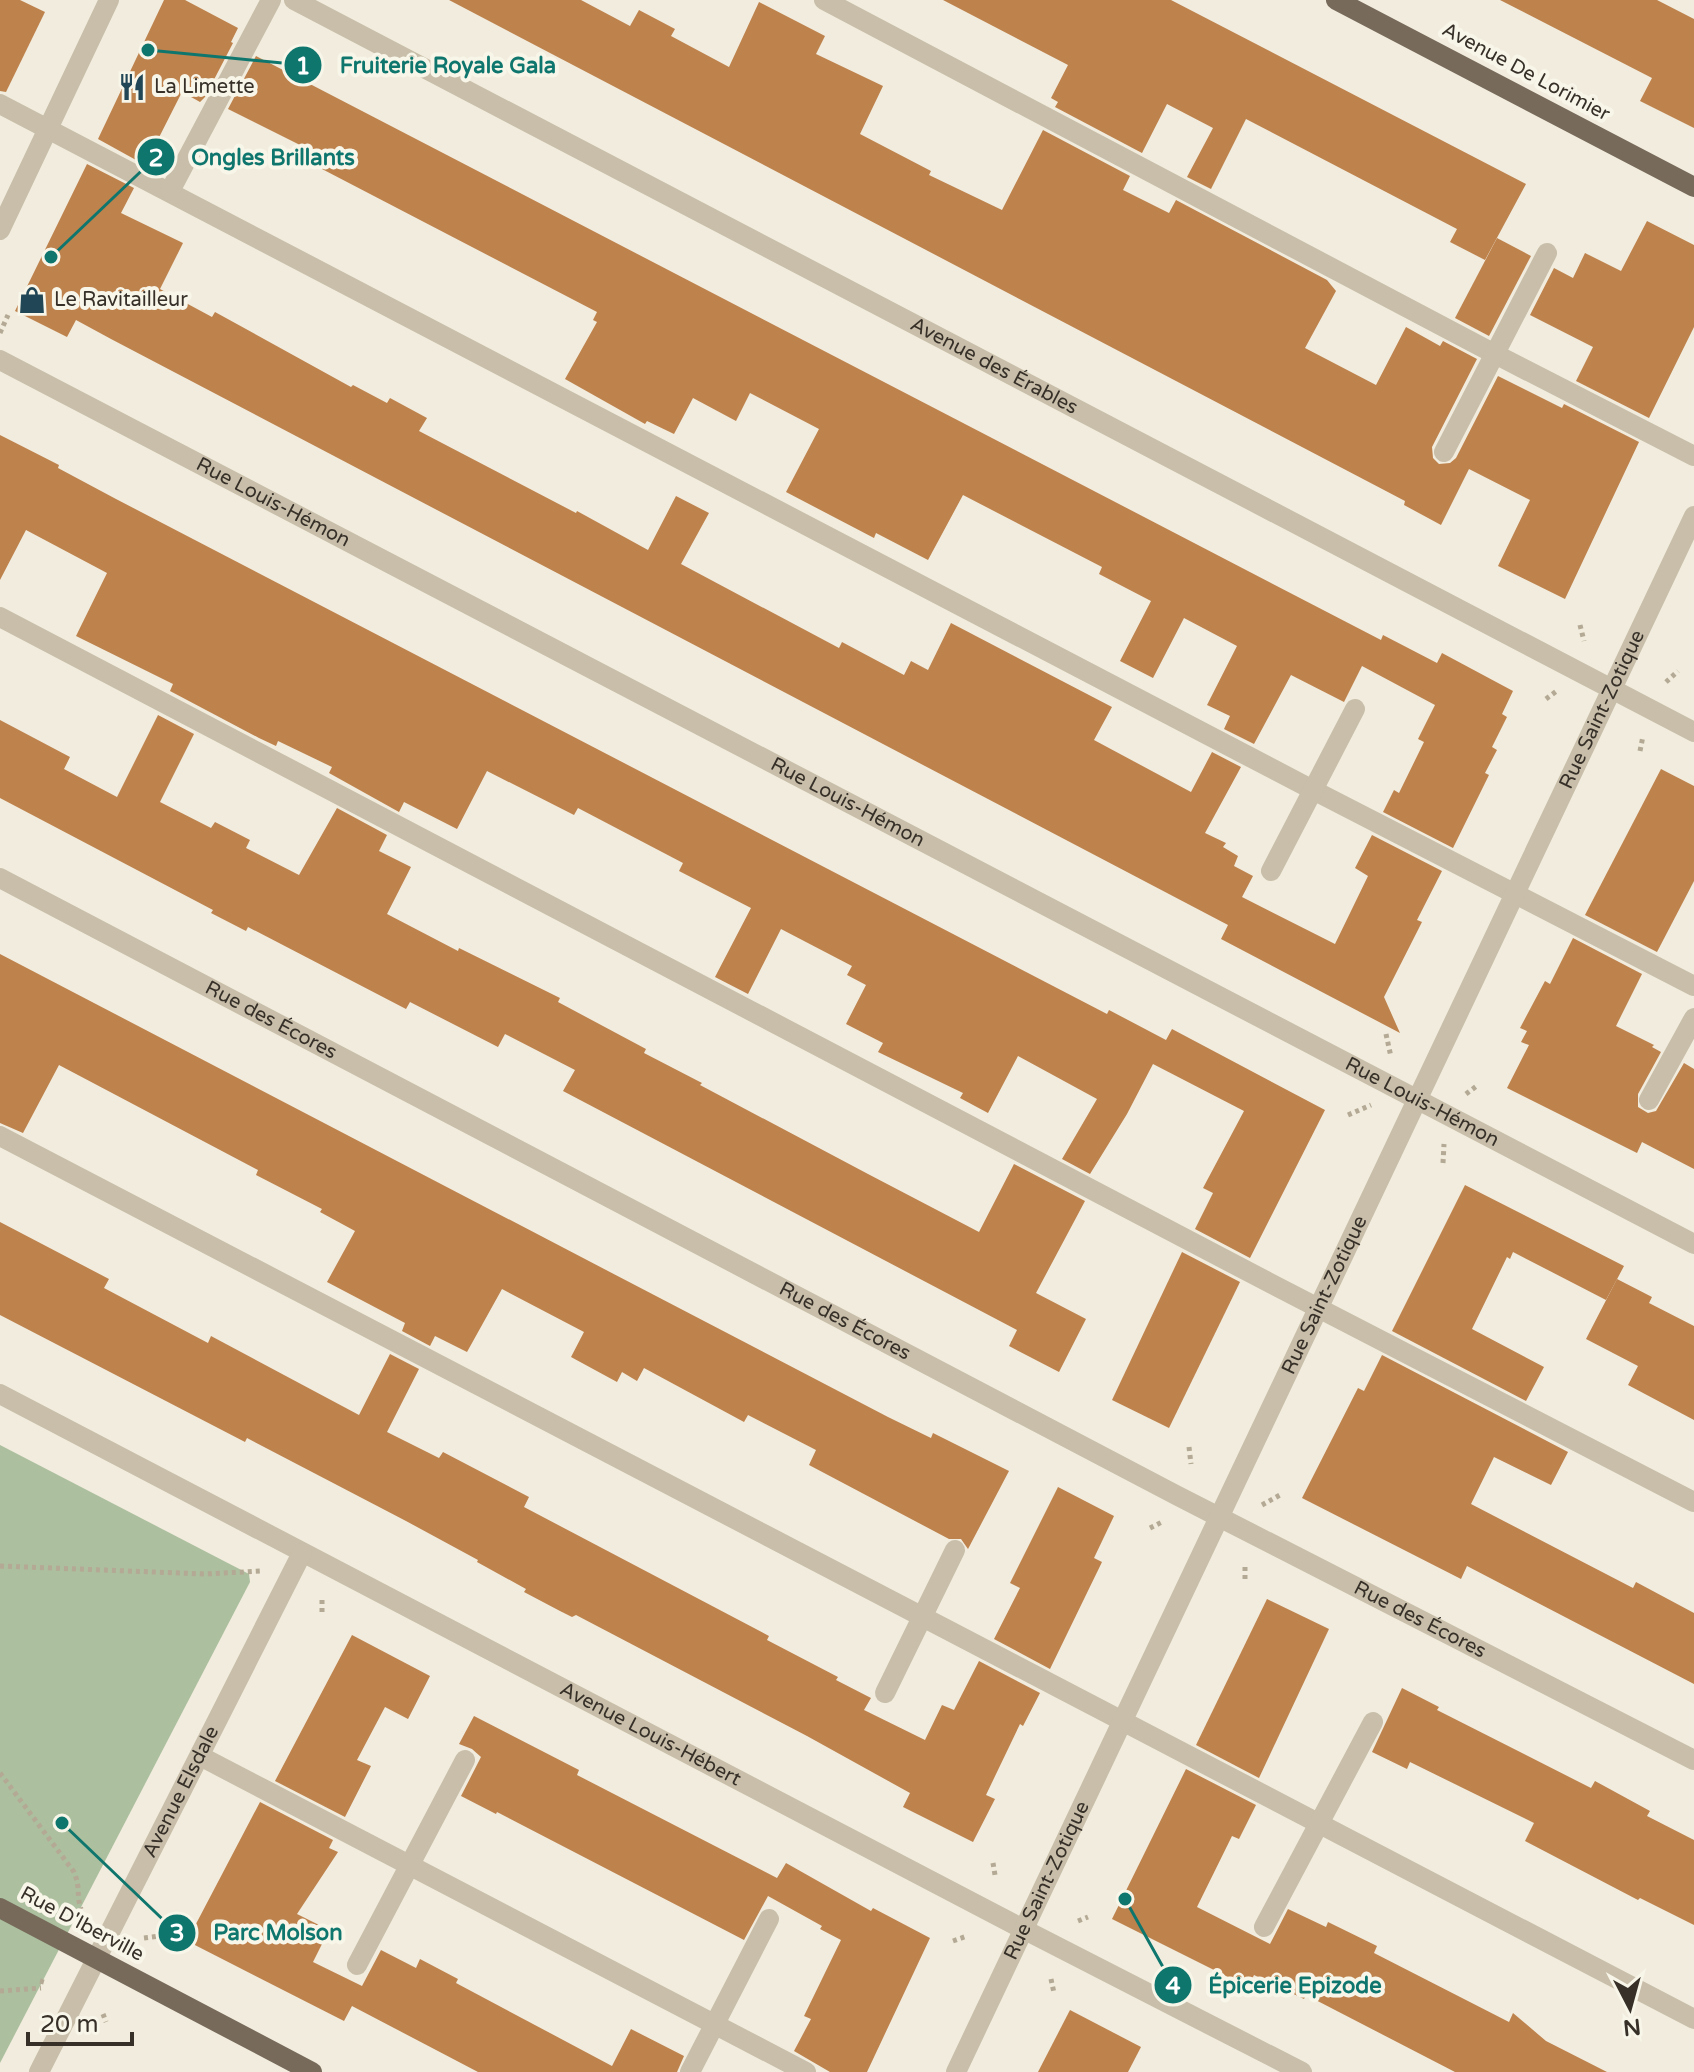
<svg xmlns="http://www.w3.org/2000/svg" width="1694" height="2072" viewBox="0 0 1694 2072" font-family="'Varela Round',sans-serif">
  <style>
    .green { fill: #acbf9e }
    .building { fill: #be824d }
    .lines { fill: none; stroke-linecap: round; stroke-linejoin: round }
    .path { stroke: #b4a994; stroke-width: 5; stroke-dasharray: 4 4; stroke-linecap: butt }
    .minor { stroke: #c8bea9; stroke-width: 20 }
    .major { stroke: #776a5b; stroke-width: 20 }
    .labels { text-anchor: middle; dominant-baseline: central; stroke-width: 8; stroke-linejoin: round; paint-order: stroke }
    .street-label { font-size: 20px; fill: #363029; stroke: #f8f5e9 }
    .poi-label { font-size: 20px; fill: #363029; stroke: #f8f5e9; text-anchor: start }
    .leader { fill: none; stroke: #0f766e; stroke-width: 3 }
    .callout-dot { fill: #0f766e; stroke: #f8f5e9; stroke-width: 3 }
    .mark-label { font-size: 24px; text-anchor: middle; font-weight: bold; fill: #fff }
    .callout-label { font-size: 22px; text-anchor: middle; font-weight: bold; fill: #0f766e; stroke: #f8f5e9; stroke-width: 8; stroke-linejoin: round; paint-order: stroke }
  </style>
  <rect width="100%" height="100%" fill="#f1ecdd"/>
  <polygon class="green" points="0,1445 249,1574 250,1582 0,2063"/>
  <g class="building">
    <polygon points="0,0 20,0 45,12 6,92 0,91"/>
    <polygon points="164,0 185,0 238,28 231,42 233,43 205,97 200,102 182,92 145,165 98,139"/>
    <polygon points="449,0 581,0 630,26 639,10 675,29 671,36 729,67 759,2 825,36 816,54 883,86 860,134 931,171 929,175 1002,210 1043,130 1130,176 1123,190 1169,213 1176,200 1327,280 1336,291 1305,348 1376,385 1406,327 1440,346 1443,341 1477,359 1432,447 1433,458 1439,464 1450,463 1456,458 1498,376 1562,408 1564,404 1639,442 1565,599 1498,566 1530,500 1469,469 1441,525 1404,505 1405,501"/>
    <polygon points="943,0 1171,0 1526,184 1485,260 1450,242 1457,229 1246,119 1211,189 1187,177 1213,128 1167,104 1142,153 1055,107 1058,102 1051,98 1068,65"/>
    <polygon points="1500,0 1657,0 1694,19 1694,128 1640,101 1652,78"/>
    <polygon points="256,56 1381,640 1383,635 1437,663 1442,653 1513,691 1502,714 1507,717 1492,747 1497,750 1485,773 1489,775 1453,848 1383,812 1394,790 1399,793 1424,742 1418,739 1435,705 1362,666 1344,702 1291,675 1254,744 1224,729 1230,716 1207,705 1237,646 1184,618 1153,678 1120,661 1151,601 1099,574 1102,567 963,495 928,560 876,533 874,538 786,492 819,429 750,393 736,421 693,398 674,434 647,421 645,424 565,379 597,322 593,320 597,312 297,156 302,146 228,109"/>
    <polygon points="87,164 134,188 121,213 183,243 160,289 212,317 215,312 351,387 353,385 387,403 390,398 427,418 419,431 576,513 577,511 648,550 676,496 709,513 681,564 839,648 842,642 904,675 911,661 928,670 951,623 1112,707 1094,740 1191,792 1212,752 1241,767 1205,833 1226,843 1223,847 1238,856 1234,866 1253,876 1242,897 1335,944 1368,876 1355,868 1372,835 1442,871 1417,920 1422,922 1384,997 1400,1033 1221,939 1228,925 111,339 76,320 67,337 15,311"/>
    <polygon points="1647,221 1694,245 1694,327 1649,418 1576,381 1593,347 1530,315 1554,268 1573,278 1585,253 1621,271"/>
    <polygon points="1497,238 1531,256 1489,336 1455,318"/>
    <polygon points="0,435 59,465 58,468 116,499 1107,1014 1109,1010 1166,1040 1172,1029 1325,1110 1250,1258 1195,1229 1213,1193 1203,1188 1244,1111 1153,1064 1127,1114 1090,1174 1062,1159 1097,1099 1018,1056 988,1113 960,1098 963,1093 878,1052 883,1043 846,1024 866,985 847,975 852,966 781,929 748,994 715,977 751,908 679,871 683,863 578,808 574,815 487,771 457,829 404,802 399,812 329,773 332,767 278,741 276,746 259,738 170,691 173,684 76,636 107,573 26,530 0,580"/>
    <polygon points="158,715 194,734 160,802 211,828 215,822 250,840 246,848 299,875 337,808 387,835 379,851 411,867 387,914 458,951 459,948 560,998 558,1002 646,1049 644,1053 702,1083 700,1085 868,1174 979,1232 1014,1164 1085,1201 1036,1293 1086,1319 1059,1372 1009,1346 1017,1330 563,1091 575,1070 505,1034 498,1047 410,1002 406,1009 248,927 246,931 211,913 213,910 0,798 0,720 70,757 64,769 117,797"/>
    <polygon points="1661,769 1694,786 1694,881 1657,952 1585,915"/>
    <polygon points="1573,938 1642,974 1616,1026 1654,1045 1652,1047 1661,1052 1638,1094 1638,1107 1648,1113 1656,1111 1684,1063 1694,1069 1694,1169 1642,1142 1637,1153 1507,1088 1529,1045 1521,1042 1527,1031 1520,1028 1545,981 1550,984"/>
    <polygon points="0,954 888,1417 931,1438 933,1433 1009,1471 968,1549 961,1539 949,1539 809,1465 816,1450 748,1415 744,1422 644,1368 637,1381 622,1372 617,1382 571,1357 584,1332 502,1289 467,1352 435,1336 430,1346 402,1331 405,1323 327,1282 355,1231 320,1212 322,1209 256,1175 258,1170 59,1065 23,1133 0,1123"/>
    <polygon points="1465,1185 1624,1266 1606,1300 1513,1252 1510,1259 1507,1257 1472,1329 1544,1367 1526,1401 1392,1331"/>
    <polygon points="0,1222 109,1279 104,1288 208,1343 211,1336 359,1415 390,1354 419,1369 387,1432 439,1458 443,1452 529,1497 524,1507 769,1636 767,1640 838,1677 836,1680 871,1698 864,1710 925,1740 942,1705 954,1710 979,1661 1040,1693 1023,1726 1020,1724 986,1795 995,1799 973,1842 903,1807 910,1793 807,1736 576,1615 572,1617 560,1611 524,1592 526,1589 477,1562 478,1560 406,1521 247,1438 245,1442 0,1315"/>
    <polygon points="1182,1252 1240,1282 1169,1428 1112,1400"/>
    <polygon points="1617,1279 1652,1297 1649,1303 1694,1326 1694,1420 1628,1385 1638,1366 1586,1339"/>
    <polygon points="1382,1355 1568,1452 1551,1485 1494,1457 1471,1504 1633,1588 1636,1582 1694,1613 1694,1684 1467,1566 1461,1579 1302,1498 1358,1388 1364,1391"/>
    <polygon points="1058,1487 1114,1516 1094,1558 1102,1562 1050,1669 994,1639 1020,1588 1010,1583"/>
    <polygon points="1267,1599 1329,1629 1259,1778 1196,1745"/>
    <polygon points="352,1635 430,1676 408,1719 385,1707 357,1760 371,1766 345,1817 275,1781"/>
    <polygon points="1402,1688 1439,1707 1437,1710 1591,1788 1595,1781 1650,1811 1647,1816 1694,1840 1694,1925 1640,1898 1638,1900 1525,1841 1534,1823 1410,1762 1407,1769 1372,1752"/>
    <polygon points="474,1716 579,1770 577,1775 777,1878 786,1863 871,1911 873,1908 930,1938 867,2072 830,2072 794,2051 811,2019 804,2016 841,1940 820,1929 822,1926 768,1896 744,1940 497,1812 496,1814 461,1796 481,1757 472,1749 459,1744"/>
    <polygon points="1186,1769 1256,1805 1239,1839 1232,1836 1197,1907 1270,1944 1288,1909 1326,1927 1328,1922 1377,1946 1374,1953 1509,2022 1513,2013 1546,2041 1607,2072 1455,2072 1306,1995 1304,1999 1254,1975 1248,1987 1112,1919"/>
    <polygon points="260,1802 333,1840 329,1848 338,1852 297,1914 329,1930 313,1962 362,1986 381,1950 416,1968 420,1959 458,1979 456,1983 612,2066 631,2029 684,2056 677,2072 478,2072 352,2006 344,2021 187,1941"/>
    <polygon points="1070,2010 1141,2047 1128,2072 1038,2072"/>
  </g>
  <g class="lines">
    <g class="path">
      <polyline points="0,333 8,315"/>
      <polyline points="1580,625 1584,641"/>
      <polyline points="1666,682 1678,671"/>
      <polyline points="1546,699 1558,690"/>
      <polyline points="1640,751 1643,736"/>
      <polyline points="1386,1034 1391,1057"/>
      <polyline points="1466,1094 1478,1085"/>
      <polyline points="1348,1115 1371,1105"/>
      <polyline points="1443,1163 1444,1144"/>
      <polyline points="1189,1447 1191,1464"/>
      <polyline points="1262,1505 1280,1495"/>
      <polyline points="1150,1528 1164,1521"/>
      <polyline points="0,1566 205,1574 262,1571"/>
      <polyline points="1245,1579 1245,1566"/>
      <polyline points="322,1600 322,1613"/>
      <path d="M0 1773 74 1872C81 1889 76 1895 81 1909"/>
      <polyline points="993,1863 995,1875"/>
      <polyline points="1078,1921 1088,1917"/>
      <polyline points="144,1938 160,1936"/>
      <polyline points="953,1941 967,1936"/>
      <polyline points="1051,1979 1054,1993"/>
      <polyline points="40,1981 47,1983"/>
      <polyline points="0,1991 41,1988"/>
      <polyline points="103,2014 106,2022"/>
    </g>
    <g class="minor">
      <path id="s1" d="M294 0 1694 732"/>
      <polyline points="824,0 1493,353 1694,456"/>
      <polyline points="0,104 1313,790 1694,986"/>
      <polyline points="170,191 271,0"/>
      <polyline points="0,230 109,0"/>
      <path id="s2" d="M0 360 1694 1244"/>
      <polyline points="1444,452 1547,253"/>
      <polyline points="0,617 1268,1282 1694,1502"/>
      <polyline points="1271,871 1355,709"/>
      <path id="s3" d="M0 878 1176 1495 1694 1760"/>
      <polyline points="1649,1100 1694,1018"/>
      <polyline points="0,1136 1694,2019"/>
      <path id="s4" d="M0 1394 1023 1929 1302 2072"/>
      <polyline points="885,1693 955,1550"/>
      <polyline points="200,1756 806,2072"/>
      <polyline points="1264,1927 1373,1722"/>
      <polyline points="357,1965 465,1760"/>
      <path id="s5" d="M39 2072 302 1553"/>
      <polyline points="690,2072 769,1919"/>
      <path id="s6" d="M956 2072 1694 516"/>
    </g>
    <g class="major">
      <polyline points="1336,0 1694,187"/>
      <polyline points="0,1908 312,2072"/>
    </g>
  </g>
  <defs>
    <g id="restaurant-bare" transform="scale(2.16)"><path d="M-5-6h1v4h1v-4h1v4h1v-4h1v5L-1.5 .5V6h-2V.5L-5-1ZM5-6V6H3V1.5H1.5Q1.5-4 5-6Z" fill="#214655" stroke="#f8f5e9" stroke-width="2.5" paint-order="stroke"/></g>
    <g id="shop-bare" transform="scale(2.16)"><path d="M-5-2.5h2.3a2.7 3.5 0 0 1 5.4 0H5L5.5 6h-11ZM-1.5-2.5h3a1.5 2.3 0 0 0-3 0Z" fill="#214655" stroke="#f8f5e9" stroke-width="2.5" paint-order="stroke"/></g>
  </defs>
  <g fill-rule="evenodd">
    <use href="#restaurant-bare" x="132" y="87"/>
    <use href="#shop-bare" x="32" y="300"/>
  </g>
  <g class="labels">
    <g class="street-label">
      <text transform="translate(1526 72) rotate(28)">Avenue De Lorimier</text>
      <text stroke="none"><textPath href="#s1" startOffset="790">Avenue des Érables</textPath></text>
      <text stroke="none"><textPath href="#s2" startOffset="308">Rue Louis-Hémon</textPath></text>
      <text stroke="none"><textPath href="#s6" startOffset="1508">Rue Saint-Zotique</textPath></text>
      <text stroke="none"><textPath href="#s2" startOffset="956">Rue Louis-Hémon</textPath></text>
      <text stroke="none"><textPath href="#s3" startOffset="306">Rue des Écores</textPath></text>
      <text stroke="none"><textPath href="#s2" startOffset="1604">Rue Louis-Hémon</textPath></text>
      <text stroke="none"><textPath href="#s6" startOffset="860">Rue Saint-Zotique</textPath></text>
      <text stroke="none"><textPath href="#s3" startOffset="954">Rue des Écores</textPath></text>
      <text stroke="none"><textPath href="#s3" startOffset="1602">Rue des Écores</textPath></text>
      <text stroke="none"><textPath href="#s4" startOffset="734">Avenue Louis-Hébert</textPath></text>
      <text stroke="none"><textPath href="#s5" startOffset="314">Avenue Elsdale</textPath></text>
      <text stroke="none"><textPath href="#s6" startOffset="212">Rue Saint-Zotique</textPath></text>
      <text transform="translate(82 1924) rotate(28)">Rue D'Iberville</text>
    </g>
    <g class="poi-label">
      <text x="154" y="87">La Limette</text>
      <text x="54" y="300">Le Ravitailleur</text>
    </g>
  </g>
  <path class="leader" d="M148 50L303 65M51 257L156 157M62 1823L177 1933M1125 1899L1173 1985"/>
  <g class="callout-dot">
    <circle cx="148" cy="50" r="8"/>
    <circle cx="51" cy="257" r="8"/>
    <circle cx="62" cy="1823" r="8"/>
    <circle cx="1125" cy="1899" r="8"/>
    <circle cx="303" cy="65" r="20"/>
    <circle cx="156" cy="157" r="20"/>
    <circle cx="177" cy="1933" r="20"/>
    <circle cx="1173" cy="1985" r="20"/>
  </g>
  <g class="mark-label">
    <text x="303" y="74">1</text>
    <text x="156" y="166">2</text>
    <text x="177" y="1941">3</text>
    <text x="1173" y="1994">4</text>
  </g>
  <g class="callout-label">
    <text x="448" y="73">Fruiterie Royale Gala</text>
    <text x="273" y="165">Ongles Brillants</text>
    <text x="278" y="1940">Parc Molson</text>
    <text x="1295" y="1993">Épicerie Epizode</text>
  </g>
  <g transform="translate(1630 2008) rotate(174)" stroke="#f8f5e9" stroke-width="6" paint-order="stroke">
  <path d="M0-6L14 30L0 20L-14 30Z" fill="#363029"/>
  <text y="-12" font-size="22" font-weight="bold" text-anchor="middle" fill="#363029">N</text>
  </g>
  <path d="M28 2032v12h104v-12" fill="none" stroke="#363029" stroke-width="4"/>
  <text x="40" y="2032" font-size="24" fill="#363029" stroke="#f8f5e9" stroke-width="6" paint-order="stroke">20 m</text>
</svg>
